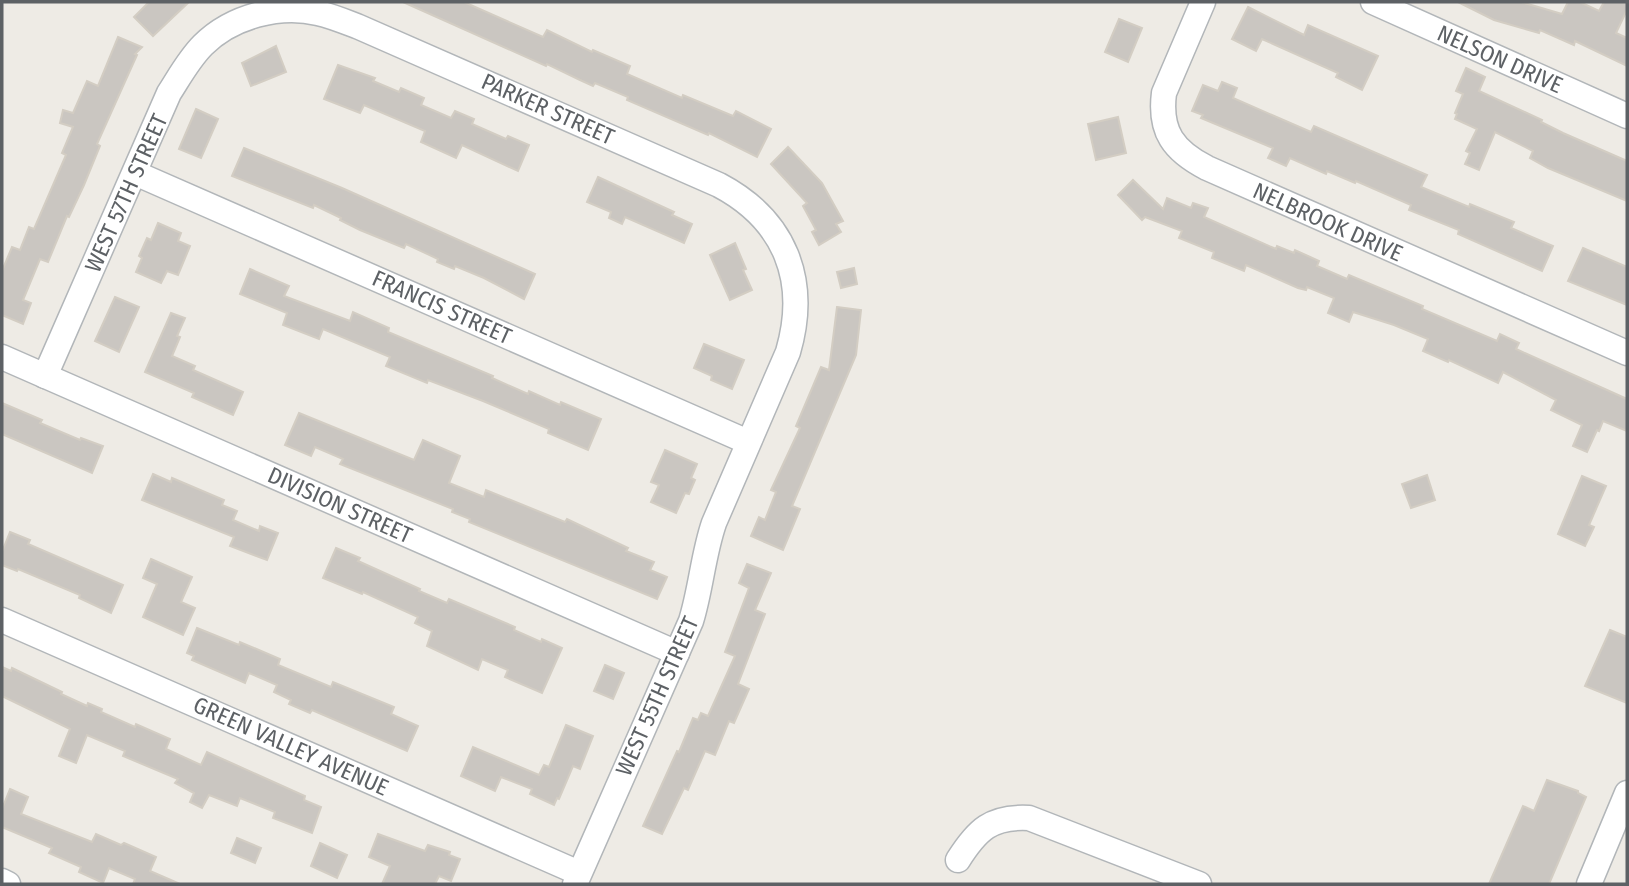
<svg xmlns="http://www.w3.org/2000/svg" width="1629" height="886" viewBox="0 0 1629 886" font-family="'Fira Sans Condensed',sans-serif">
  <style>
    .building { fill: #cac6c1; stroke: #d3cdc3; stroke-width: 2 }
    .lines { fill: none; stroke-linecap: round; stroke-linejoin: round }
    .minor-casing { stroke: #b2b6b9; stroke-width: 27 }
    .minor { stroke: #fff; stroke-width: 24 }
    .labels { text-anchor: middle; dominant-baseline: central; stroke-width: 5; stroke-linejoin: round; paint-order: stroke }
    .street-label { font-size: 23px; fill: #5d6165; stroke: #fff }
  </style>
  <rect width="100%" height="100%" fill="#eeebe5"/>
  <g class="building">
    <polygon points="149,2 189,2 153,36 134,17"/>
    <polygon points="403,2 464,2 543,37 547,30 592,52 593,50 630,66 627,74 682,98 683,95 733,116 736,111 771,129 757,157 709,133 708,135 627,100 628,97 595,83 593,86 580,80 547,64 546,66"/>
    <polygon points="1458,2 1521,2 1562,14 1568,2 1580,2 1599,11 1604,2 1627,2 1627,10 1616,33 1627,38 1627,66 1575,41 1574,45 1540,30 1539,33 1494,20"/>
    <polygon points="1248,7 1304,35 1308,25 1378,56 1362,90 1336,77 1338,73 1262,39 1256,51 1232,39"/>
    <polygon points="1119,19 1142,28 1128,62 1105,52"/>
    <polygon points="118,37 142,47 135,54 137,55 97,144 100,146 84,185 69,217 67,216 48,262 40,259 23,300 31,303 23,324 2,315 2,271 12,247 20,250 29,227 34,229 66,155 62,153 73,127 60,123 63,110 73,113 87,81 98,86"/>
    <polygon points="276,46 286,72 251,86 242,63"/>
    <polygon points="338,65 375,78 373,81 399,92 401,88 424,98 421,105 451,118 455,111 474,119 472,124 506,139 508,136 529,145 518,171 462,145 456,158 421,142 425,131 364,105 360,113 324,99"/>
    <polygon points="1466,68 1485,77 1479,91 1542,120 1541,122 1563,133 1627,161 1627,201 1548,168 1530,158 1533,151 1495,132 1479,170 1465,164 1470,153 1466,151 1477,129 1455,119 1457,114 1455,113 1463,94 1456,91"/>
    <polygon points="1222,82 1237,88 1233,98 1311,132 1314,126 1427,175 1421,187 1469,207 1470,204 1514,222 1511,228 1553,246 1542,271 1458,234 1459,230 1409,210 1411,205 1356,181 1355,183 1327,171 1326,174 1290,158 1286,166 1268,158 1273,148 1201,118 1203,115 1192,111 1203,85 1218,91"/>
    <polygon points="196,109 218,119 201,158 179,149"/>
    <polygon points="1118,117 1126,153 1096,160 1088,124"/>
    <polygon points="788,147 822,183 843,221 836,224 841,232 819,245 812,232 816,230 803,206 807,203 771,164"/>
    <polygon points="244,148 342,188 535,274 524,299 484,278 455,266 454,269 437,262 438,259 406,244 404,248 360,230 340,220 341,218 314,205 313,208 232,176"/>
    <polygon points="598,177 674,212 672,215 692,224 684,243 625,217 622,224 609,218 611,212 587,202"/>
    <polygon points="1133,180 1163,209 1167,198 1191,208 1193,203 1208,208 1204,217 1276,249 1277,246 1294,253 1295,250 1319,261 1317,266 1347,279 1349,275 1423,306 1422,309 1497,341 1500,334 1519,343 1516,349 1627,399 1627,431 1603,421 1599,431 1597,430 1587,452 1573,446 1582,425 1551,410 1556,400 1503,372 1498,383 1449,360 1448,362 1423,351 1428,339 1394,325 1353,312 1349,322 1328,313 1334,298 1307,287 1306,290 1298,288 1246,265 1244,271 1212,258 1214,252 1179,238 1182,231 1145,217 1142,220 1118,195"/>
    <polygon points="158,223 181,233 178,241 190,246 178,275 167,271 161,283 136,272 142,258 139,256 147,238 151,240"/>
    <polygon points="735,243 746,269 743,270 752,290 730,300 710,255"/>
    <polygon points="1583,248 1627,267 1627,305 1568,281"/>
    <polygon points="854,268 857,284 841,288 837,272"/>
    <polygon points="250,269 289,286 284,296 350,321 353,312 389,328 388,332 493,376 492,378 528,394 529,391 560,405 561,402 601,419 588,450 548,433 549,429 483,401 428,380 427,383 386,366 390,357 323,329 319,339 283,325 287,313 240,294"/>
    <polygon points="115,297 139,307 119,352 95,341"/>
    <polygon points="837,307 861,310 856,355 792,506 800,509 783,550 751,536 759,517 765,520 776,492 771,490 800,428 796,426 821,367 829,370"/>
    <polygon points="171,313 185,318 177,336 180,337 172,356 195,366 193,370 243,392 233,415 192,397 194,393 145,372"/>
    <polygon points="704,344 744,360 732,389 711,380 712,376 694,368"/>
    <polygon points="2,403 42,420 40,423 80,440 81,438 103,446 92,473 2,434"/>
    <polygon points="299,413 414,460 423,440 460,456 449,483 484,497 486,490 565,522 567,519 628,548 626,551 654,562 650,570 667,577 657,599 469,522 470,519 452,512 453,509 340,464 343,459 315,447 311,456 285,445"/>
    <polygon points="665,450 697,464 691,478 695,480 689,494 685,493 676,513 651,502 659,485 651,482"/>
    <polygon points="153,474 171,482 172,478 224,500 222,505 237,511 233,520 259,531 260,526 278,533 267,560 230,546 234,537 142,500"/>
    <polygon points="1427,475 1435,500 1411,508 1402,484"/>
    <polygon points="1582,476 1606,486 1589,525 1594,527 1585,546 1558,534"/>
    <polygon points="10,532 30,540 28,544 123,585 111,613 79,598 80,595 18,569 17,571 2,565 2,552"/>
    <polygon points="336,548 360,558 358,561 420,589 419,591 447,603 449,599 515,627 514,630 541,642 542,639 562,648 542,693 505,677 508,670 482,659 478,670 427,646 432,631 415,623 418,617 363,592 362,594 323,578"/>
    <polygon points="151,559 192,577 181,602 195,608 183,635 143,617 157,584 143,578"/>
    <polygon points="747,564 771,573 755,610 765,614 738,684 749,689 734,723 729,721 715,755 705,751 688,790 684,788 662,834 643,826 677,751 679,752 693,718 698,720 701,713 708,716 735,656 725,652 749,588 739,583"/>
    <polygon points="197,628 239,645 240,642 280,659 278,665 331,687 333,682 394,707 391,714 418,726 407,751 312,710 310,713 289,704 291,700 274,692 277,685 249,673 245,683 192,660 194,656 187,653"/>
    <polygon points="1610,630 1627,637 1627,703 1585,686"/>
    <polygon points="605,665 624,673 613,699 594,691"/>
    <polygon points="2,667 11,671 12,668 62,692 61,694 87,706 88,703 102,709 101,712 135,727 136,724 170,739 166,749 201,765 207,752 305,796 304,800 321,807 312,833 273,818 275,812 240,798 237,806 209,795 202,808 190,802 194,793 175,783 178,779 123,756 125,751 87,735 76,763 59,756 70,729 2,696"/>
    <polygon points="566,725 593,736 580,769 573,766 559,799 557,798 554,805 530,794 532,789 501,777 495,791 461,776 473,747 539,775 544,765 549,767"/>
    <polygon points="1547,780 1578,791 1578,793 1586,797 1549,884 1489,884 1523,806 1534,811"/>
    <polygon points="10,789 28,797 21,814 92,842 96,834 121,845 124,843 156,857 150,871 180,884 133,884 135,879 109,868 103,883 79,872 81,867 49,853 52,848 2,827 2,809"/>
    <polygon points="378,834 425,851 428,845 450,852 449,855 460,859 451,881 439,876 435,884 382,884 390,866 369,857"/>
    <polygon points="237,838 261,848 255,863 231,853"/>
    <polygon points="320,843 347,855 337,878 311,866"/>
  </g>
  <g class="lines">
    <g class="minor-casing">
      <g id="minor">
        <path d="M1203 2 1164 93C1159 132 1174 151 1207 168L1627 353"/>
        <polyline points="1373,2 1627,116"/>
        <polyline points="135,173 748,442"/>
        <polyline points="2,357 677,653"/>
        <path d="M45 376 169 93C180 76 189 59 203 45 232 16 280 4 318 13 332 16 346 22 359 27L719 185C785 220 809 280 788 352L714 523C703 555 701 589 691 621L575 884"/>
        <polyline points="2,620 579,873"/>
        <path d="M958 860C977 830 991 816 1029 818L1199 884"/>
        <polyline points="2,881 8,884"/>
        <polyline points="1589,884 1627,793"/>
      </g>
    </g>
    <use href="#minor" class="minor"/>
  </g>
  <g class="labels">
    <g class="street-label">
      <text transform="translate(1500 59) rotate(24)">NELSON DRIVE</text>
      <text transform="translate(548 109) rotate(24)">PARKER STREET</text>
      <text transform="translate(126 193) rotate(-66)">WEST 57TH STREET</text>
      <text transform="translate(1328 222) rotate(24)">NELBROOK DRIVE</text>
      <text transform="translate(442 307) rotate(24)">FRANCIS STREET</text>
      <text transform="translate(340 505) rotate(24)">DIVISION STREET</text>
      <text transform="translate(657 696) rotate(-66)">WEST 55TH STREET</text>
      <text transform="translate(291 746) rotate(24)">GREEN VALLEY AVENUE</text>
    </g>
  </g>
  <rect width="1629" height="886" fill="none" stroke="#5d6165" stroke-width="7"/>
</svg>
